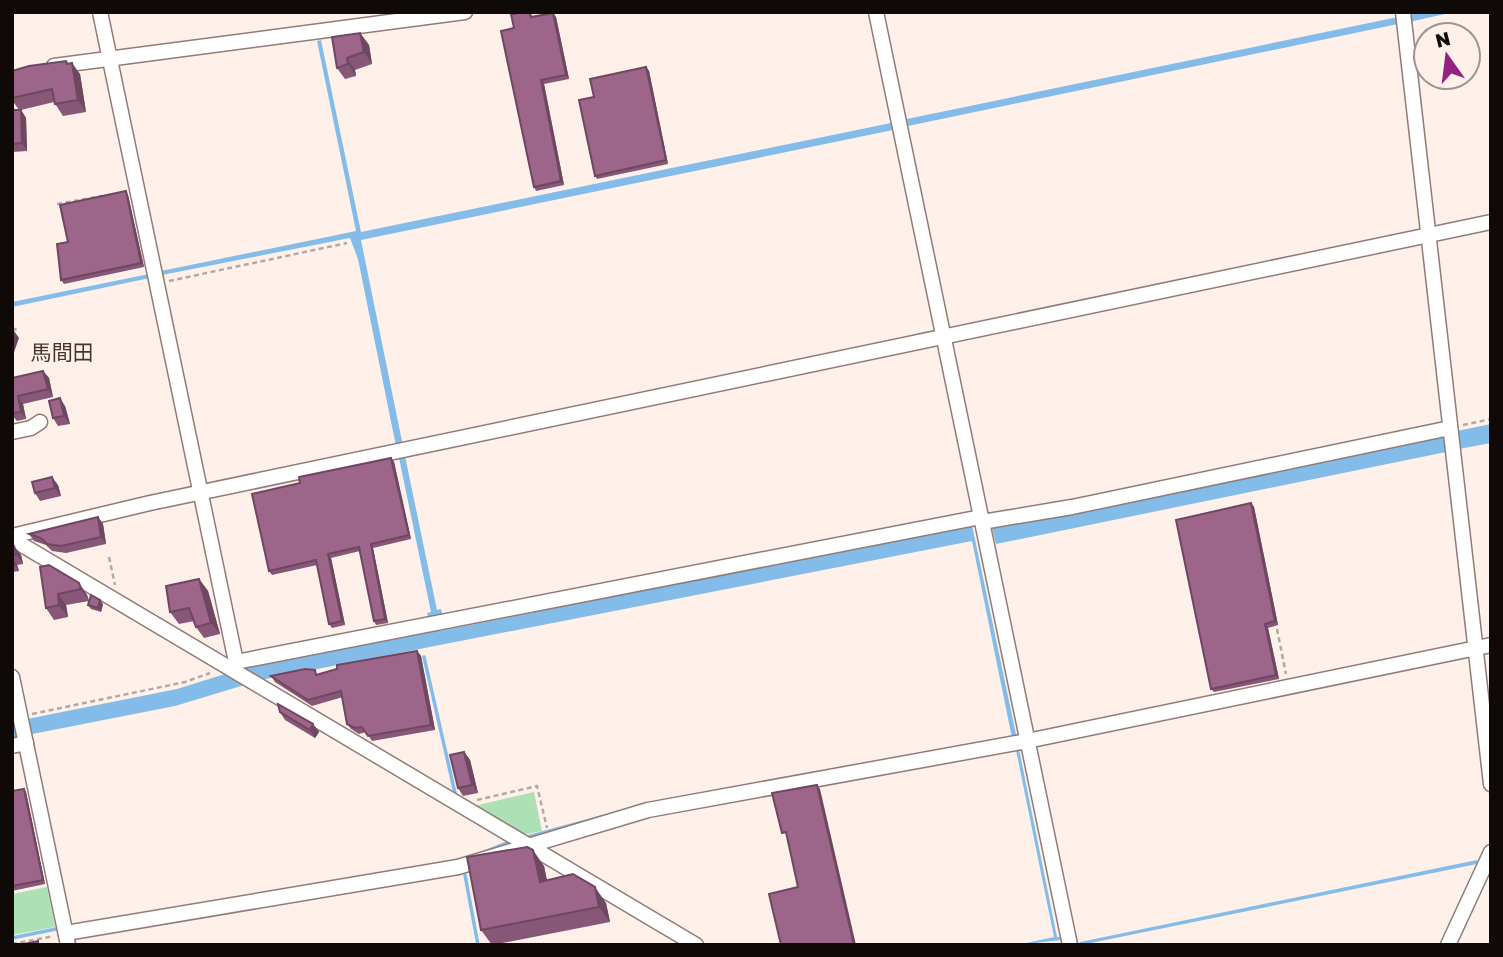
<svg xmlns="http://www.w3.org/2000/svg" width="1503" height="957" viewBox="0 0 1503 957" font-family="'Golos Text','Noto Sans JP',sans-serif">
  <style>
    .green { fill: #aee0b6 }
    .water { fill: #84bce9 }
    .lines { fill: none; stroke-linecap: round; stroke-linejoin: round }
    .stream { stroke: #84bce9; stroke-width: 3.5 }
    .street-casing { stroke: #8e7d76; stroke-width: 17 }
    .path { stroke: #b4a8a3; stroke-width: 2.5; stroke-dasharray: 5 3.5; stroke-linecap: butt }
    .street { stroke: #fff; stroke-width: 14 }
    .wall { fill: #875777 }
    .shaded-wall { fill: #6e4761 }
    .building { fill: #9d658a; stroke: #6e4761; stroke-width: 2 }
    .labels { text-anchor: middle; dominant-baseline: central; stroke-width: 5; stroke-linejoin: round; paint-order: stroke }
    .neighbourhood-label { font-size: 21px; fill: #453630; stroke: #fff0ea }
  </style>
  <rect width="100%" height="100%" fill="#fff0ea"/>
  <g class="green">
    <polygon points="534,792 542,831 522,835 474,806"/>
    <polygon points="47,887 55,927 12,935 12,894"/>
  </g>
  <g class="water">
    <polygon points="1421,12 1454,12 1409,22 1408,15"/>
    <polygon points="1398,17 1398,24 908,126 907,119"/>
    <polygon points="321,40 361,232 891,123 893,130 361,240 403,446 396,446 358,259 350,238 162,275 161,271 356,231 317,41"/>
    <polygon points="149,274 150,278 12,307 12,302"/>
    <polygon points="1491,424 1491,443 1459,449 1457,431"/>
    <polygon points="1444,433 1446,452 996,544 992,528"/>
    <polygon points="405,456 437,610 441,609 443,617 437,619 440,631 972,525 1017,739 1012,738 972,541 261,680 175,706 12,738 12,722 177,689 241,669 247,664 436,631 435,619 429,620 427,613 431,612 399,458"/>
    <polygon points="1019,749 1057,937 1060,937 1061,940 1017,945 1054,937 1016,750"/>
    <polygon points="1477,860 1477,864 1081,945 1080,942"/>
  </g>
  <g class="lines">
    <g class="stream">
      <polyline points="914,336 937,331"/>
      <polyline points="424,657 455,793"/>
      <polyline points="524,838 605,816"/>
      <polyline points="482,853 510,842"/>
      <polyline points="465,875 478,945"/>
      <polyline points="12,938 61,928"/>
    </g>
    <g class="street-casing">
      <g id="street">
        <polyline points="100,12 236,662 231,668"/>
        <polyline points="876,12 1070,945"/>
        <polyline points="1403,12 1491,784"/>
        <polyline points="54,66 465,12"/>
        <polyline points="12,432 31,428 40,422"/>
        <polyline points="982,522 1072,507 1450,428"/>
        <polyline points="12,536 150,503 1491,222"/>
        <polyline points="12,539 696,945"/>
        <polyline points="236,662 981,517"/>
        <polyline points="12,677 68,945"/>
        <polyline points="12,746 26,743"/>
        <polyline points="66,933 458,867 648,810 1027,741 1491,645"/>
        <polyline points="1448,945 1491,852"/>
      </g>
    </g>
    <g class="path">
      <polyline points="57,204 102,196"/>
      <polyline points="169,281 347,243"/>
      <polyline points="12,328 17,330"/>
      <polyline points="1463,425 1491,419"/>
      <polyline points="109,557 115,585"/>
      <polyline points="1277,629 1286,674"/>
      <polyline points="32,714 185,682 210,673"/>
      <polyline points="477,800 537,786 547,828"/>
      <polyline points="12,944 54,936"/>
    </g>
    <use href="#street" class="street"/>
  </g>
  <g class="wall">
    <polygon points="531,12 532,17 556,17 569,79 544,84 564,185 536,191 534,187 514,28 515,14"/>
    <polygon points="360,33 369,45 372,64 355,70 356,76 345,79 337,68"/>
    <polygon points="66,61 80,74 86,112 63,116 54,102 21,110 26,118 27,151 12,152 12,110 19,110 12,100 12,71"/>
    <polygon points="646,67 649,71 668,164 597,179 595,176"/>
    <polygon points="128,195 144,267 64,284 61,280 68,242"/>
    <polygon points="43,371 49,378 53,397 23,404 26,419 17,421 12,415 12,378"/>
    <polygon points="65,406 70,424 58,426 53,418"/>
    <polygon points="391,458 394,462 411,539 373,548 388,623 376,625 374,621 360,551 331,558 345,625 332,628 329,624 317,565 272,575 269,571 300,483"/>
    <polygon points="58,485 61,496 40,501 35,493"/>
    <polygon points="1251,503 1254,507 1278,625 1268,628 1279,679 1214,692 1211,689"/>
    <polygon points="98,517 103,524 106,544 66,553 52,551 46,545 34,541 29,534"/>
    <polygon points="12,544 21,555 23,564 17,565 19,571 12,572"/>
    <polygon points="40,567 79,583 87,595 89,601 66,605 68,617 54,620 46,608"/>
    <polygon points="199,579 208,591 220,634 204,638 196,627 194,621 179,624 170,612"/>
    <polygon points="103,604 101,612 91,609 88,605"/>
    <polygon points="417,651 421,656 435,730 372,741 366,732 359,734 351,729 347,724 343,697 312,706 275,682 271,676 318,675"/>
    <polygon points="280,712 313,724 319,732 315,738 285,720"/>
    <polygon points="464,752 470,760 478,793 463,796 458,788"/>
    <polygon points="12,791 26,792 45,884 12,891"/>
    <polygon points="544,866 547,880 606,903 610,922 492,945 481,930"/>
  </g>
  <g class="shaded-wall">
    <polygon points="553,13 556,17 569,79 566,75"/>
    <polygon points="360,33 369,45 372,64 364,52"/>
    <polygon points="347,58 355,70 356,76 348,64"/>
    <polygon points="66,61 73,70 72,63 80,74 86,112 78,100"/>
    <polygon points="646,67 649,71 668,164 666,160"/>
    <polygon points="541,80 544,84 564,185 561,181"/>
    <polygon points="21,110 26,118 27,151 22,143"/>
    <polygon points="126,191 128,195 144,267 141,263"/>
    <polygon points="12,328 19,338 13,355 12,354"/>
    <polygon points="43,371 49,378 53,397 48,389"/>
    <polygon points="18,396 23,404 26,419 21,412"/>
    <polygon points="60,398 65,406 70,424 64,416"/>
    <polygon points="391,458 394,462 411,539 409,535"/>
    <polygon points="52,477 58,485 61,496 55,488"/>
    <polygon points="1251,503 1254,507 1278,625 1275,621"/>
    <polygon points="98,517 103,524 106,544 101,537"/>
    <polygon points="371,544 373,548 388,623 385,619"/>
    <polygon points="14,546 21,555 23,564 16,554"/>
    <polygon points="328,554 331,558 345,625 342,621"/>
    <polygon points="12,558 17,565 19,571 12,562"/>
    <polygon points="199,579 208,591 220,634 211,623"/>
    <polygon points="79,583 87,595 89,601 81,589"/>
    <polygon points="58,594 66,605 68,617 59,605"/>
    <polygon points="100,600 103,604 101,612 98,608"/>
    <polygon points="1265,624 1268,628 1279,679 1276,675"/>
    <polygon points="417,651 421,656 435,730 431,725"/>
    <polygon points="313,724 319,732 315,738 310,730"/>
    <polygon points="464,752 470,760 478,793 472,785"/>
    <polygon points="817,785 820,789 856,945 854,945"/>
    <polygon points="24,789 26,792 45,884 43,880"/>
    <polygon points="533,850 544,866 550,897 540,882"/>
    <polygon points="595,887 606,903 610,922 599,907"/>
  </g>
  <g class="building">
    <polygon points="515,12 529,12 531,17 553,13 566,75 541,80 561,181 534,187 501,31 514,28 511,14 515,14"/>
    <polygon points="360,33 364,52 347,58 348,64 337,68 332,37"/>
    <polygon points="66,61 67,64 72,63 78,100 55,104 52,89 12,98 12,71 29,66"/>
    <polygon points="646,67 666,160 595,176 579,100 594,97 590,79"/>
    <polygon points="12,110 21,110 22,143 12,144"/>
    <polygon points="126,191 141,263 61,280 57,244 68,242 60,205"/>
    <polygon points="43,371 48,389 18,396 21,412 12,413 12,378"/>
    <polygon points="60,398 64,416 53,418 49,401"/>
    <polygon points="391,458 409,535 371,544 385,619 374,621 359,547 328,554 342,621 329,624 316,560 269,571 252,494 300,483 299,477"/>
    <polygon points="52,477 55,488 35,493 32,482"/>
    <polygon points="1251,503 1275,621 1265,624 1276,675 1211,689 1176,520"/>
    <polygon points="98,517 101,537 61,546 47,544 41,538 29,534"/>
    <polygon points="12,544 14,546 16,554 12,555"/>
    <polygon points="49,565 79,583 81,589 58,594 59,605 46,608 40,567"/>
    <polygon points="199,579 211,623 196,627 189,608 170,612 166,586"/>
    <polygon points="91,595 100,600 98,608 88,605"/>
    <polygon points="417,651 431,725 368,736 362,727 355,728 347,724 341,691 308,700 271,676 305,669 315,670 316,675 337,669 337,665"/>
    <polygon points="278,704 313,724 310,730 280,712"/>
    <polygon points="464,752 472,785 458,788 450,755"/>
    <polygon points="817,785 854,945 781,945 769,894 798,887 786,832 782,833 772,793"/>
    <polygon points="24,789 43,880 12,886 12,791"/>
    <polygon points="527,847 533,850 540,882 573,874 595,887 599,907 481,930 467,857"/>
    <polygon points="38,941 38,945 20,945"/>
  </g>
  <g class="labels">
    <g class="neighbourhood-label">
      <text x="62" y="352">馬間田</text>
    </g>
  </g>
  <rect width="1503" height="957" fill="none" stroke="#0f0a07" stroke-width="28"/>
  <g transform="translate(1447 56) rotate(346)"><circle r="33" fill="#fff0ea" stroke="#9f948f" stroke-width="2"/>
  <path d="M0-5L12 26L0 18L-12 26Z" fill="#942280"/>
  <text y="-10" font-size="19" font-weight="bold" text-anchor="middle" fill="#0f0a07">N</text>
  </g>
</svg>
